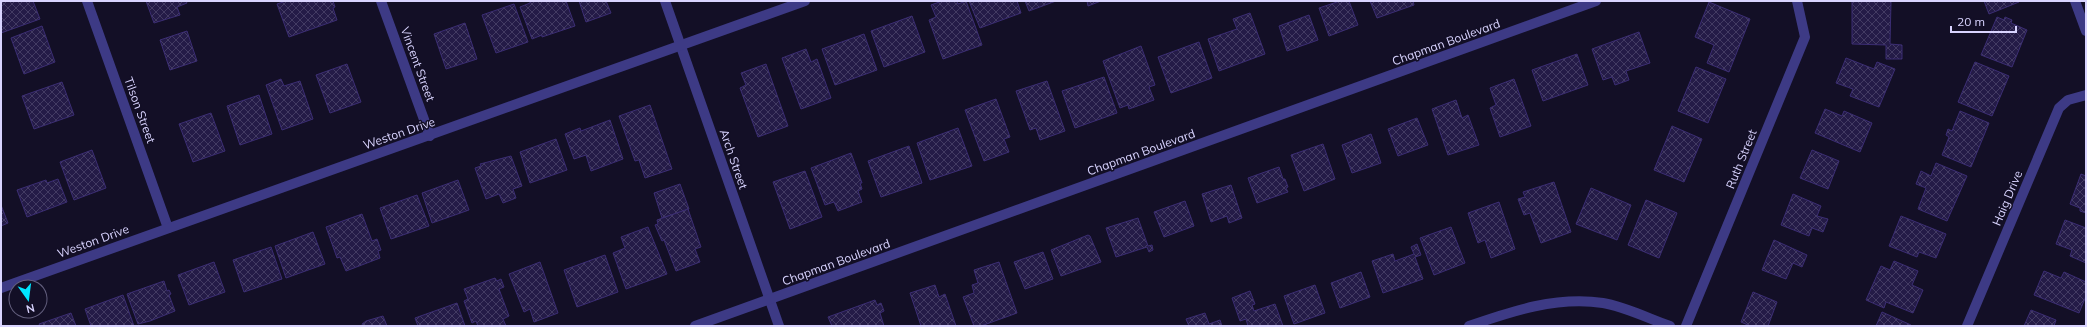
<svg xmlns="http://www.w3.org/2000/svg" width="2087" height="327" viewBox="0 0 2087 327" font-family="Mulish,sans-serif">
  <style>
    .building { fill: url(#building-cross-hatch); stroke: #3b2d73 }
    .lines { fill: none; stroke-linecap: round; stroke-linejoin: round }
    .minor { stroke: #3d3a85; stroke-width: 10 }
    .tertiary { stroke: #3d3a85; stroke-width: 10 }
    .labels { text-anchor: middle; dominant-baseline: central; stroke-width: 3; stroke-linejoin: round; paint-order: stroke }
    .street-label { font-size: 12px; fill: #d9d4ff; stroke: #130f26 }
  </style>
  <defs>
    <pattern id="building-cross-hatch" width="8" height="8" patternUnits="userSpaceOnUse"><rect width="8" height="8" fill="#241b47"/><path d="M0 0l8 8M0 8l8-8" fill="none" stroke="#433b63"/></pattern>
  </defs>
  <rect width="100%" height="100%" fill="#130f26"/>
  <g class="building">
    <polygon points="1,1 33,1 40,19 1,33"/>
    <polygon points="146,1 186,1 187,3 177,7 180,15 154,23"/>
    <polygon points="286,1 333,1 335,7 333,8 337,20 289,37 277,4"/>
    <polygon points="530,1 566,1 575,26 542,37 542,35 532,39 520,7 530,3"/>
    <polygon points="579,1 606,1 611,13 586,22"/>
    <polygon points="942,1 957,1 958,4 966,1 982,45 943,59 929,20 936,17 931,5"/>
    <polygon points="969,1 1017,1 1021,13 980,28"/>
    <polygon points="1025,1 1056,1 1029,11"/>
    <polygon points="1087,1 1101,1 1088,6"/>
    <polygon points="1340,1 1349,1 1358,25 1329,36 1319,8"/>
    <polygon points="1370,1 1413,1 1414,5 1377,18"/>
    <polygon points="1852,1 1891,1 1890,44 1902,45 1902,59 1886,59 1886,45 1852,44"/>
    <polygon points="1984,1 2019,1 2019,2 1989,14"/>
    <polygon points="1709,2 1750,19 1729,72 1707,63 1714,45 1695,37"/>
    <polygon points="514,4 528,42 496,53 482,15"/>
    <polygon points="1250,13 1265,54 1219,71 1208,39 1237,29 1233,19"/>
    <polygon points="1309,15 1318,40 1287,51 1279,26"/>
    <polygon points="912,16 925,52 884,67 871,31"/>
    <polygon points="1997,17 2004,20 2005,17 2012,20 2011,23 2027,30 2012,67 1981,55"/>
    <polygon points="465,23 477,59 446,69 434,34"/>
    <polygon points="42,26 55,62 24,74 11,38"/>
    <polygon points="187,31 197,61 170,70 160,40"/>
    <polygon points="1639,32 1650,63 1626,71 1629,80 1615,85 1612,77 1603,80 1592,49"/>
    <polygon points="864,34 877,70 835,85 822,49"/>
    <polygon points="1199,42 1212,78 1171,93 1158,57"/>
    <polygon points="1141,46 1155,85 1149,87 1154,100 1129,109 1128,105 1120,108 1103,61"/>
    <polygon points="806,49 811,62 817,59 831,98 801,109 782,58"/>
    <polygon points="1577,54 1588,85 1543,101 1532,70"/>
    <polygon points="1846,58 1874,69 1877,62 1895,69 1879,107 1850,96 1853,89 1836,83"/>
    <polygon points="1975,62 2009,76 1992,116 1958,102"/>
    <polygon points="347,64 361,102 330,113 316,75"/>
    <polygon points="766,64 788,126 758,137 740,88 746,85 741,73"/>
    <polygon points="1696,67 1726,79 1708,123 1678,111"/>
    <polygon points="1104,77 1117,113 1075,128 1062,91"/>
    <polygon points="281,79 284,86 300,81 313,119 282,130 266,85"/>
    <polygon points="1514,79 1531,126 1500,137 1490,108 1496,105 1490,88"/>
    <polygon points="1047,81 1065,131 1040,140 1036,128 1030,130 1016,91"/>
    <polygon points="62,82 74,115 34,129 22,96"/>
    <polygon points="259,95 272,134 240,145 227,106"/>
    <polygon points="996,99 1010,137 1004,139 1009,152 984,161 965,110"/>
    <polygon points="1456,100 1462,118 1468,115 1479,145 1448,155 1432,109"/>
    <polygon points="650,105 672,169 645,178 639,160 635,161 619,116"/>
    <polygon points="1825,109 1842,116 1844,111 1872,123 1860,152 1815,133"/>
    <polygon points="1960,111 1989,123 1971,167 1942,155 1949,137 1946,135 1948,129 1952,131"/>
    <polygon points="211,113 225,151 193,162 179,124"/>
    <polygon points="1417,118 1428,145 1398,156 1388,129"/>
    <polygon points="610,120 623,159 591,171 586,155 574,159 565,134 580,128 581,131"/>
    <polygon points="1672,126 1702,139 1684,182 1654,170"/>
    <polygon points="958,128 972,166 930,180 917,143"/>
    <polygon points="1371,134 1381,163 1352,173 1342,145"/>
    <polygon points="556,139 567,170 530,183 520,152"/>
    <polygon points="1323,144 1335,179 1304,191 1291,155"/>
    <polygon points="909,146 922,183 881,197 868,161"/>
    <polygon points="92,150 106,188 74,200 60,162"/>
    <polygon points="1812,150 1839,161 1828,189 1800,178"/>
    <polygon points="851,153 862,183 860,183 862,189 858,191 862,202 838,211 834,202 825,205 811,168"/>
    <polygon points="511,156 522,186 513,189 516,198 503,203 499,194 486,199 475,168 481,166 480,164"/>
    <polygon points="1936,163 1967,176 1947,221 1918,209 1926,188 1916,184 1921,171 1931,176"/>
    <polygon points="1279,167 1283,179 1285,179 1288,187 1286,188 1288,192 1257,203 1248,178"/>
    <polygon points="805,171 822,217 790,229 773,182"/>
    <polygon points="2081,174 2086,176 2086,213 2080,211 2080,208 2070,204"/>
    <polygon points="58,179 67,202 27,217 17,190 46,180 47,183"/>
    <polygon points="458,180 469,210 432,223 422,193"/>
    <polygon points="1554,182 1571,232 1541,243 1530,213 1524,215 1518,199 1525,197 1523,192"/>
    <polygon points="680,184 689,209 662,218 654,193"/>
    <polygon points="1231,185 1242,218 1229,223 1227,216 1211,222 1202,194"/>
    <polygon points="1591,188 1631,205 1617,240 1576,224"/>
    <polygon points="1793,194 1821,206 1817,216 1828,219 1823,232 1812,228 1809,236 1781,225"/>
    <polygon points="417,195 429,226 391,239 380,208"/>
    <polygon points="1646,200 1677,213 1659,258 1628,245"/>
    <polygon points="1185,201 1194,226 1164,237 1154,212"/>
    <polygon points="1499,202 1515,249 1491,258 1485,240 1478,243 1468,213"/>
    <polygon points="1,205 8,223 1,226"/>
    <polygon points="688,209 701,247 695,249 700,262 676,271 664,240 662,241 655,225 658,224 657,220"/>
    <polygon points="362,214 372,241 377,239 381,250 378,251 380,258 346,271 340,257 337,258 326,227"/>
    <polygon points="1901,216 1946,234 1936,258 1919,252 1917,257 1889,246"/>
    <polygon points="1138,218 1148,246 1152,245 1153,250 1149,252 1147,247 1116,257 1106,228"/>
    <polygon points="2065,220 2086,228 2086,263 2070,256 2072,250 2056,244"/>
    <polygon points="648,227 667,274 626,289 613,253 625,248 621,237"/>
    <polygon points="1451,227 1465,263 1434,275 1420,238"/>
    <polygon points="313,232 325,264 286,278 275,246"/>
    <polygon points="1088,235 1090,236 1101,262 1061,276 1051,250"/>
    <polygon points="1774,240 1807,255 1802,267 1793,263 1786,279 1762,270"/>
    <polygon points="1417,244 1421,255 1415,257 1423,279 1383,293 1372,261 1393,254 1395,261 1414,254 1411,247"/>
    <polygon points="271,247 282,279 244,292 233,260"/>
    <polygon points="1043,252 1053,279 1025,289 1014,262"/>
    <polygon points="605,255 618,292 577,307 564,270"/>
    <polygon points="1894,261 1918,271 1912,285 1923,290 1913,313 1886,302 1884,308 1866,300 1881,266 1890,270"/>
    <polygon points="214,262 225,292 189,305 178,275"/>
    <polygon points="540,262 558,313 534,322 530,309 524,312 509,274"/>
    <polygon points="999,262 1017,313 981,326 974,326 963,297 974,293 972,285 978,283 974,270"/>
    <polygon points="2044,271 2061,278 2064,272 2086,282 2086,296 2079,313 2034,295"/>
    <polygon points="1361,272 1370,297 1340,308 1331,283"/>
    <polygon points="495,278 497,281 501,279 504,287 499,289 509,316 503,319 506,326 478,326 476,321 472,323 464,301 468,299 464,289"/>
    <polygon points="164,281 167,291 169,290 171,294 169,295 175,311 150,321 138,324 127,294"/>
    <polygon points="935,285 939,297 945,294 956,326 921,326 910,293"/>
    <polygon points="1315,285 1325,313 1294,324 1284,296"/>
    <polygon points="1250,291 1255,304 1252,305 1254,311 1275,304 1283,326 1248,326 1246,319 1240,321 1232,298"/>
    <polygon points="1753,292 1777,302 1768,326 1750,326 1741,322"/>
    <polygon points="123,295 134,326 91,326 85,309"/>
    <polygon points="875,300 877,305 881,303 884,311 880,313 884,326 832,326 828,317"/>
    <polygon points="457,303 465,326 418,326 415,318"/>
    <polygon points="2031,310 2056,320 2054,326 2024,326"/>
    <polygon points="1882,312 1911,325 1911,326 1876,326"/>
    <polygon points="71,313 76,326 40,326 39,324"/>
    <polygon points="1205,313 1209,324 1220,320 1222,326 1189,326 1186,319"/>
    <polygon points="383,316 387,326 363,326 362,324 366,321"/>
  </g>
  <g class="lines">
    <g class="minor">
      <polyline points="87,1 168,228"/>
      <polyline points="381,1 430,136"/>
      <polyline points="665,1 779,326"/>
      <polyline points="1,288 805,1"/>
      <polyline points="695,326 1596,1"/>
      <path d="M1469 326C1512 311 1557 296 1603 303 1623 306 1650 319 1670 326"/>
      <polyline points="1686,326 1805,37 1797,1"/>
    </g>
    <g class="tertiary">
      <polyline points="2075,1 2086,31"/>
      <polyline points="1967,326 2059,108 2068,100 2086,95"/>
    </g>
  </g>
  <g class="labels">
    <g class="street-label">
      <text transform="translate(1446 42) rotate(-20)">Chapman Boulevard</text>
      <text transform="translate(418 64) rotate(70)">Vincent Street</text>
      <text transform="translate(140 110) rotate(70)">Tilson Street</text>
      <text transform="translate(399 133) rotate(-19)">Weston Drive</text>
      <text transform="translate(1141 152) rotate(-20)">Chapman Boulevard</text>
      <text transform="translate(734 159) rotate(71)">Arch Street</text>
      <text transform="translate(1741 159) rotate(-68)">Ruth Street</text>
      <text transform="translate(2007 198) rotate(-67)">Haig Drive</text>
      <text transform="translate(93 241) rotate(-20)">Weston Drive</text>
      <text transform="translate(836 262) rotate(-20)">Chapman Boulevard</text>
    </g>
  </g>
  <rect width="2087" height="327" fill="none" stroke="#d9d4ff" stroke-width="4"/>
  <g transform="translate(28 299) rotate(166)"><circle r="19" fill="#130f26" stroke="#625e7d"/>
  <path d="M0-3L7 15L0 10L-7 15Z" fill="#00e5ff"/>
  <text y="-6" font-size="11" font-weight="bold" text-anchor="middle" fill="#d9d4ff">N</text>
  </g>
  <path d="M1951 26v6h65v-6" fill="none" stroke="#d9d4ff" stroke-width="2"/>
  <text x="1957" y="26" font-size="12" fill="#d9d4ff" stroke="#130f26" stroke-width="3" paint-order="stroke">20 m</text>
</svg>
